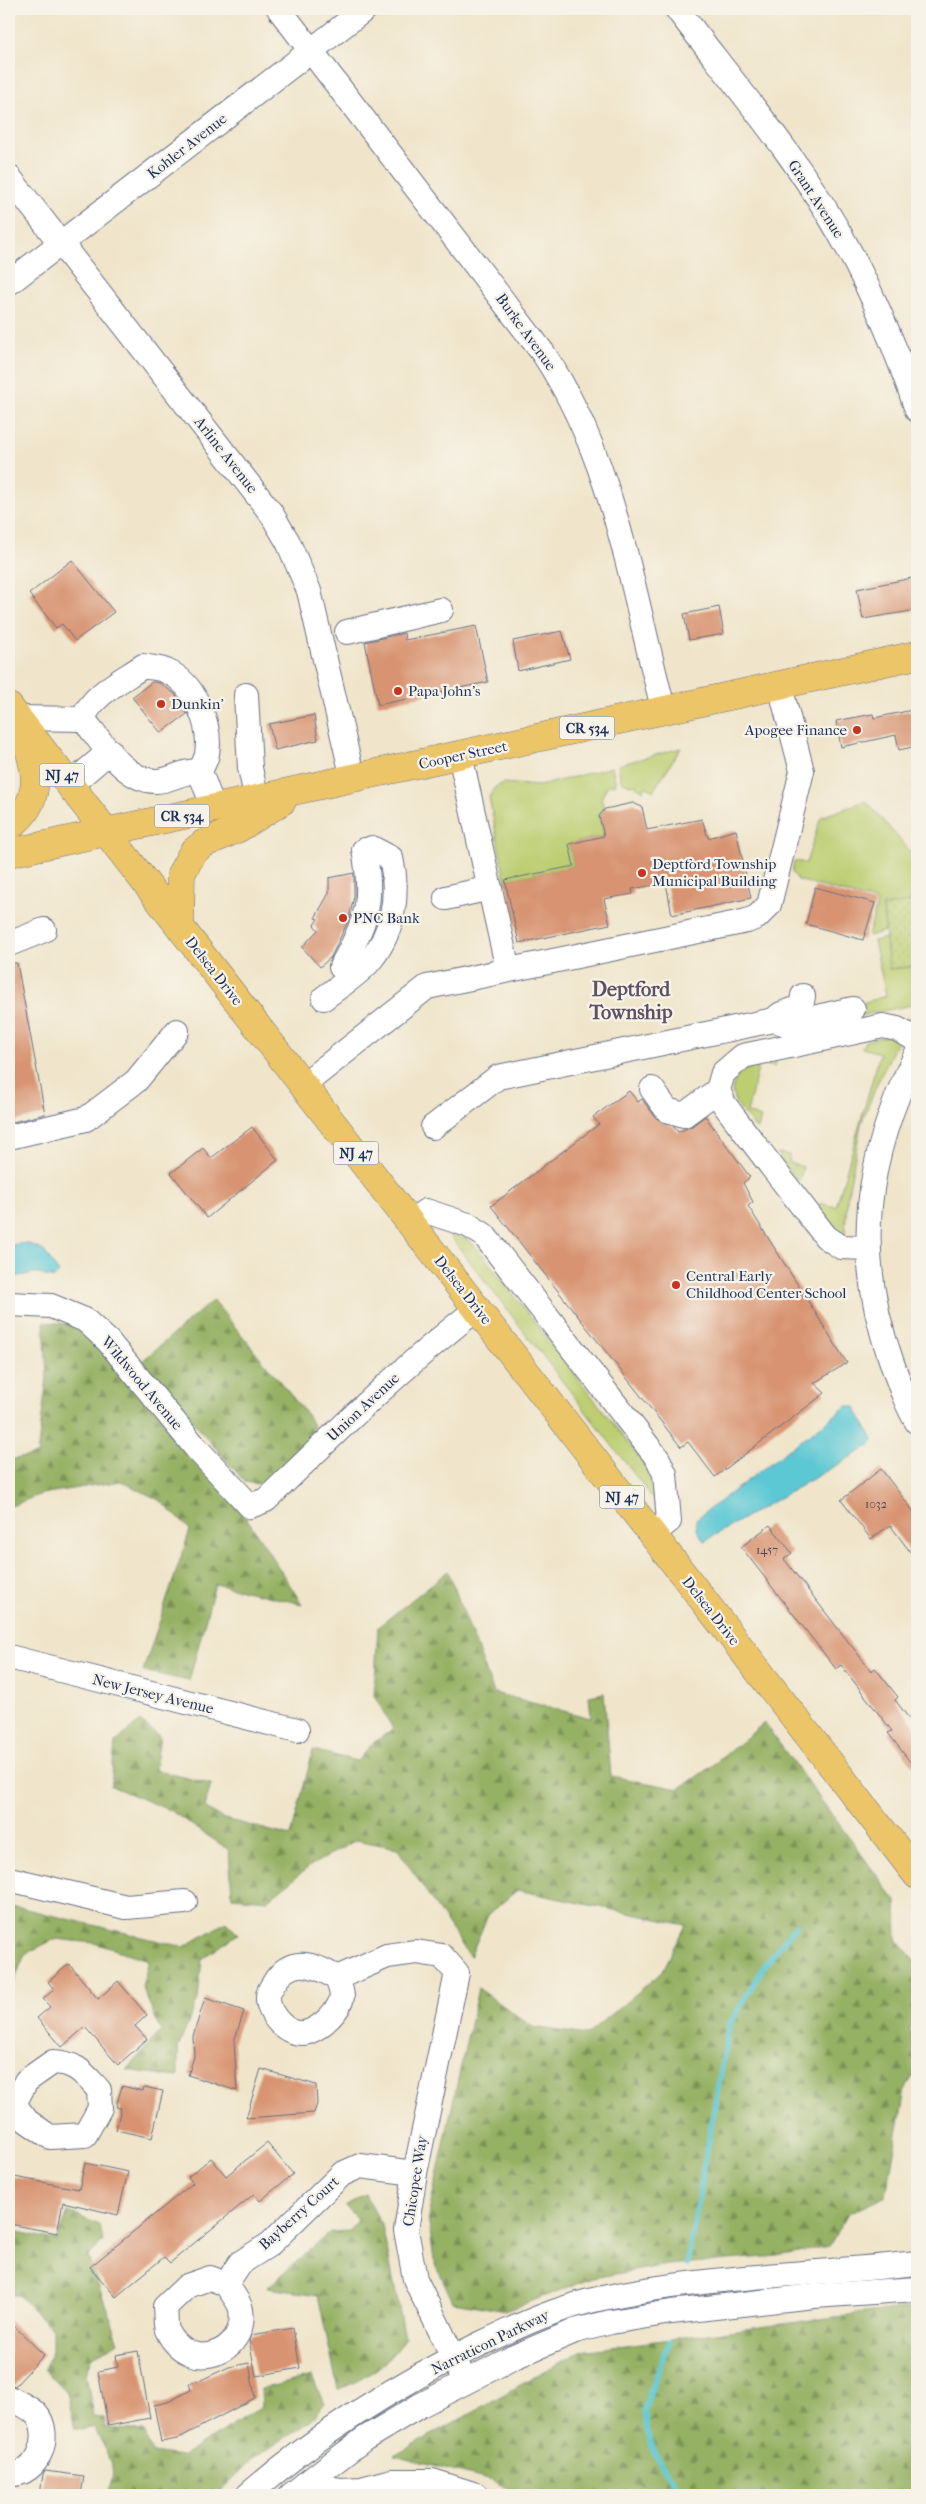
<svg xmlns="http://www.w3.org/2000/svg" width="926" height="2504" viewBox="0 0 926 2504" font-family="'IM FELL French Canon',serif">
  <style>
    .grass { fill: #bcce71; stroke: #6c7e68 }
    .forest { fill: url(#forest-firs); stroke: #587060 }
    .park { fill: url(#park-dots); stroke: #6c7e68 }
    .water { fill: #5cc8d4; stroke: #3c7c99 }
    .lines { fill: none; stroke-linecap: round; stroke-linejoin: round }
    .stream { stroke: #5cc8d4; stroke-width: 5.5 }
    .building { fill: #d89472 }
    .minor-casing { stroke: #666f84; stroke-width: 26 }
    .major-casing { stroke: #666f84; stroke-width: 29 }
    .minor { stroke: #fff; stroke-width: 24 }
    .major { stroke: #edc569; stroke-width: 28 }
    .poi-dot { fill: #c8321e; stroke: #f7f3e8; stroke-width: 2 }
    .labels { text-anchor: middle; dominant-baseline: central; stroke-width: 4.5; stroke-linejoin: round; paint-order: stroke }
    .number-label { font-size: 12px; fill: #4a4863 }
    .shield { fill: #f7f3e8; stroke: #5d6a87; stroke-width: 1 }
    .shield-label { font-size: 14px; font-weight: bold; fill: #1b2f5e }
    .street-label { font-size: 15px; fill: #1b2f5e; stroke: #f7f3e8 }
    .poi-label { font-size: 15px; fill: #1b2f5e; stroke: #f7f3e8; text-anchor: start }
    .district-label { font-size: 20px; font-weight: bold; fill: #5d5265; stroke: #f7f3e8 }
  </style>
  <defs>
    <pattern id="forest-firs" width="22" height="20" patternUnits="userSpaceOnUse" patternTransform="scale(1.25)"><rect width="22" height="20" fill="#95b163"/><path d="M5 1l3.5 6h-7zM16 11l3.5 6h-7z" fill="#799055"/></pattern>
    <pattern id="park-dots" width="8" height="8" patternUnits="userSpaceOnUse" patternTransform="scale(1.25)"><rect width="8" height="8" fill="#bcce71"/><path d="M2 2h.1M6 6h.1" fill="none" stroke="#a1b164" stroke-width="1.8" stroke-linecap="round"/></pattern>
  </defs>
  <rect width="100%" height="100%" fill="#f7f3e8"/>
  <filter id="ink" filterUnits="userSpaceOnUse"><feTurbulence type="fractalNoise" baseFrequency=".02" numOctaves="2"/><feDisplacementMap in="SourceGraphic" scale="10" xChannelSelector="R" yChannelSelector="G"/><feConvolveMatrix kernelMatrix="1 2 1 2 8 2 1 2 1" color-interpolation-filters="sRGB"/></filter>
  <filter id="wash" filterUnits="userSpaceOnUse"><feTurbulence type="fractalNoise" baseFrequency=".0096" numOctaves="4" result="noise"/><feDisplacementMap in="SourceGraphic" scale="20" xChannelSelector="R" yChannelSelector="G"/><feGaussianBlur stdDeviation="1.12" result="paint"/><feColorMatrix in="noise" values="0 0 0 0 0 0 0 0 0 0 0 0 0 0 0 0 0 1.4 0 .05"/><feComposite in="paint" operator="in"/></filter>
  <g filter="url(#wash)">
    <rect width="100%" height="100%" fill="#f0e5cb"/>
    <g class="grass">
      <polygon points="681,748 653,791 646,786 643,791 634,784 630,785 621,781 618,765"/>
      <polygon points="612,767 616,784 607,786 601,799 605,809 599,816 604,836 569,844 574,866 505,880 489,797 495,787 504,783 539,786"/>
      <polygon points="866,801 917,859 917,901 883,906 885,931 868,936 877,904 875,901 798,880 792,872 794,861 806,863 821,817"/>
      <polygon points="886,938 889,969 917,966 917,1004 858,1016 865,1002 886,996 874,941"/>
      <polygon points="887,1036 897,1042 877,1084 861,1124 847,1199 845,1235 842,1235 819,1209 820,1203 836,1207 880,1053 862,1048 865,1041"/>
      <path d="M777 1057 775 1067 759 1064 747 1113 761 1118 758 1129 755 1128C749 1119 738 1109 734 1099 725 1074 758 1062 777 1057Z"/>
      <polygon points="777,1153 789,1155 789,1163 803,1167 800,1179 796,1180"/>
      <polygon points="447,1232 469,1240 479,1250 652,1474 656,1491 655,1501"/>
    </g>
    <g class="forest">
      <polygon points="213,1300 308,1416 320,1439 271,1486 245,1482 141,1362"/>
      <polygon points="44,1322 70,1324 100,1347 172,1428 246,1517 302,1604 215,1584 189,1681 143,1671 190,1530 161,1501 121,1481 41,1494 9,1507 9,1460 37,1455 47,1377"/>
      <polygon points="448,1571 494,1693 591,1718 589,1696 604,1693 611,1776 679,1789 712,1766 764,1723 896,1901 897,1940 917,1963 917,2026 910,2028 916,2070 905,2090 886,2196 848,2214 829,2246 777,2256 667,2265 592,2278 506,2311 453,2302 434,2260 428,2217 478,1988 533,2027 587,2035 662,1972 686,1925 517,1890 488,1915 470,1957 397,1848 356,1840 310,1866 268,1900 232,1897 229,1850 171,1811 111,1786 115,1743 140,1721 160,1737 155,1770 211,1784 205,1807 221,1818 291,1836 313,1750 357,1761 373,1743 393,1729 374,1695 378,1627"/>
      <polygon points="9,1907 22,1908 184,1947 226,1922 238,1934 202,1959 198,1999 178,2048 178,2077 126,2070 161,2031 142,1987 149,1960 94,1943 55,1939 25,1954 9,1994"/>
      <path d="M365 2194 382 2225 405 2337C387 2366 369 2376 338 2390L318 2295 267 2288 330 2232 350 2231 358 2220 345 2206Z"/>
      <path d="M68 2212 100 2225 103 2242 88 2257 119 2342 93 2356 86 2374 93 2416 104 2417 106 2428 144 2431 153 2453 181 2457 262 2406 261 2389 312 2376 324 2404 311 2421 253 2459 216 2495H106C121 2468 107 2453 94 2428L75 2429 67 2393 44 2369 52 2351V2329L20 2296 9 2294V2230L56 2240Z"/>
      <polygon points="917,2306 917,2495 520,2495 493,2481 394,2456 581,2351"/>
    </g>
    <polygon class="park" points="917,901 917,966 889,969 883,906"/>
    <g class="water">
      <polygon points="27,1243 44,1251 59,1273 54,1278 34,1273 9,1278 9,1245"/>
      <polygon points="847,1406 854,1406 873,1439 870,1446 704,1541 697,1530 696,1519"/>
    </g>
    <g class="lines">
      <g class="stream">
        <polyline points="687,2264 729,2025 765,1965 796,1925"/>
        <polyline points="669,2341 644,2410 649,2441 661,2467 684,2495"/>
      </g>
    </g>
    <g id="blocks">
      <g class="building">
        <polygon points="72,560 114,612 75,641 62,624 56,628 29,594"/>
        <polygon points="912,578 917,610 863,619 857,589"/>
        <polygon points="719,607 724,634 689,640 684,614"/>
        <polygon points="476,626 488,682 378,705 365,642 404,633 405,640"/>
        <polygon points="562,631 570,659 518,671 513,641"/>
        <polygon points="152,682 160,683 175,694 187,714 161,733 132,697"/>
        <polygon points="917,709 917,746 899,750 896,735 841,747 836,721 873,714 874,718"/>
        <polygon points="314,715 318,740 275,750 269,724"/>
        <polygon points="633,803 642,807 647,830 702,819 708,838 736,830 751,898 672,915 666,883 632,889 633,894 604,899 610,924 519,943 505,880 574,866 569,844 604,836 599,816 605,809"/>
        <polygon points="354,873 354,896 349,919 331,957 320,967 302,947 318,930 314,925 318,919 315,918 329,893 329,878"/>
        <polygon points="815,887 875,903 863,940 806,924"/>
        <polygon points="9,963 17,963 45,1114 9,1123"/>
        <polygon points="629,1091 638,1102 642,1099 656,1118 673,1126 678,1132 692,1126 705,1116 750,1177 743,1183 753,1202 748,1206 847,1363 814,1383 825,1393 715,1477 688,1442 681,1447 491,1206 599,1124 593,1117"/>
        <polygon points="252,1127 278,1160 207,1218 171,1173 203,1148 211,1158"/>
        <polygon points="881,1469 917,1516 917,1561 890,1525 871,1539 841,1500"/>
        <polygon points="770,1525 792,1553 784,1559 871,1671 875,1668 898,1697 895,1700 917,1729 917,1771 888,1733 892,1731 841,1665 836,1669 741,1547"/>
        <polygon points="69,1964 98,1999 118,1981 147,2015 135,2026 147,2039 118,2065 85,2027 62,2047 37,2018 50,2007 43,1999 54,1989 48,1982"/>
        <polygon points="205,1998 244,2011 234,2042 237,2091 188,2075 194,2057 193,2036"/>
        <polygon points="261,2069 316,2085 317,2104 314,2113 246,2118"/>
        <polygon points="122,2086 143,2091 144,2087 163,2091 152,2138 116,2130 121,2108 116,2107"/>
        <polygon points="267,2143 293,2174 260,2201 254,2194 170,2263 164,2257 116,2297 90,2267 193,2183 188,2177 211,2158 226,2176"/>
        <polygon points="85,2163 128,2172 118,2215 63,2202 57,2233 9,2224 9,2176 79,2189"/>
        <polygon points="9,2321 44,2355 15,2386 9,2384"/>
        <polygon points="293,2328 300,2368 256,2376 249,2340 251,2335"/>
        <polygon points="138,2351 150,2418 108,2426 98,2371 118,2367 116,2355"/>
        <polygon points="249,2363 255,2398 177,2439 161,2442 154,2405 168,2402 191,2390 189,2383 201,2380 229,2367"/>
        <polygon points="45,2471 84,2476 81,2495 40,2495 43,2474"/>
      </g>
    </g>
  </g>
  <g filter="url(#ink)">
    <use href="#blocks" fill-opacity="0" stroke="#666f84" stroke-width="1"/>
    <g class="lines">
      <g class="minor-casing">
        <g id="minor">
          <path d="M279 9 543 353C615 461 631 588 664 711"/>
          <path d="M677 9C735 85 799 159 845 243 874 296 898 353 917 410"/>
          <polyline points="9,177 271,513 288,542 309,591 353,779"/>
          <polyline points="9,283 365,9"/>
          <polyline points="347,632 441,610"/>
          <polyline points="246,695 250,768 257,800"/>
          <path d="M18 718 83 719C101 740 123 780 155 781 170 782 183 769 200 772L214 809"/>
          <path d="M83 719C92 694 123 680 143 666 151 668 160 668 166 671 194 682 212 725 207 754 206 760 202 766 200 772"/>
          <polyline points="460,755 508,970"/>
          <polyline points="70,785 110,751"/>
          <polyline points="446,898 490,888"/>
          <polyline points="9,944 44,930"/>
          <path d="M341 967C367 921 374 901 364 850"/>
          <path d="M324 998C338 987 355 977 367 964 393 936 400 895 391 858L372 848"/>
          <polyline points="775,1019 781,1014 801,1007 803,996"/>
          <path d="M917 1053C865 1156 852 1253 892 1363 899 1383 906 1404 917 1422"/>
          <polyline points="303,1085 427,987 747,921 757,917 769,905 802,771 780,686"/>
          <polyline points="652,1089 667,1110 684,1115 718,1090"/>
          <polyline points="433,1127 498,1077 774,1020 786,1024 853,1009"/>
          <polyline points="9,1137 86,1119 136,1081 177,1031"/>
          <polyline points="410,1222 426,1211 468,1225 484,1235 658,1459 665,1474 669,1521 651,1535"/>
          <polyline points="867,1248 841,1247 826,1237 745,1132 724,1104 718,1090 723,1073 743,1056 883,1026 897,1029 917,1040"/>
          <path d="M9 1304 51 1306 85 1320 108 1341 196 1448 250 1506 266 1500C334 1434 402 1367 477 1309"/>
          <polyline points="9,1657 297,1730"/>
          <polyline points="9,1879 126,1907 185,1902"/>
          <path d="M337 1978C339 1984 342 1991 342 1997 340 2010 321 2028 308 2032 288 2038 267 2015 268 1996 268 1991 272 1987 274 1983 291 1955 314 1964 337 1978L387 1956 416 1952 442 1956 457 1973 415 2173 406 2230 415 2279 465 2381"/>
          <path d="M53 2062C77 2063 83 2073 99 2090L100 2108 85 2135 50 2137 27 2121 14 2104 26 2081Z"/>
          <path d="M226 2284C230 2291 240 2302 241 2310 248 2352 189 2377 167 2330 165 2324 166 2314 165 2307L187 2286 210 2278 226 2284 240 2263 270 2244 342 2174 360 2166 415 2173"/>
          <path d="M9 2398C17 2402 30 2407 36 2414 54 2434 38 2477 9 2474"/>
          <polyline points="305,2484 341,2490 361,2489 391,2481 432,2481 476,2495"/>
          <path d="M248 2495C319 2433 397 2384 482 2343 520 2325 557 2308 598 2299 702 2276 811 2275 917 2263"/>
          <polyline points="291,2495 364,2439 419,2406 514,2357 575,2331 611,2322 671,2312 814,2296 917,2289"/>
        </g>
      </g>
      <g class="major-casing">
        <g id="major">
          <polyline points="9,707 917,1875"/>
          <path d="M9 827C43 802 38 770 24 736"/>
          <polyline points="9,853 917,655"/>
          <polyline points="180,926 181,874 193,852 203,844 239,828 282,801"/>
        </g>
      </g>
      <use href="#minor" class="minor"/>
      <use href="#major" class="major"/>
    </g>
  </g>
  <g class="poi-dot">
    <circle cx="398" cy="691" r="5"/>
    <circle cx="161" cy="704" r="5"/>
    <circle cx="857" cy="730" r="5"/>
    <circle cx="642" cy="873" r="5"/>
    <circle cx="343" cy="918" r="5"/>
    <circle cx="676" cy="1285" r="5"/>
  </g>
  <g class="labels">
    <g class="number-label">
      <text x="876" y="1504">1032</text>
      <text x="767" y="1550">1457</text>
    </g>
    <g class="shield">
      <rect x="559.5" y="716.5" width="55" height="23" rx="4"/>
      <rect x="39.5" y="763.5" width="45" height="23" rx="4"/>
      <rect x="154.5" y="804.5" width="55" height="23" rx="4"/>
      <rect x="333.5" y="1141.5" width="45" height="23" rx="4"/>
      <rect x="599.5" y="1485.5" width="45" height="23" rx="4"/>
    </g>
    <g class="shield-label">
      <text x="587" y="728">CR 534</text>
      <text x="62" y="775">NJ 47</text>
      <text x="182" y="816">CR 534</text>
      <text x="356" y="1153">NJ 47</text>
      <text x="622" y="1497">NJ 47</text>
    </g>
    <g class="street-label">
      <text transform="translate(187 146) rotate(-38)">Kohler Avenue</text>
      <text transform="translate(816 199) rotate(57)">Grant Avenue</text>
      <text transform="translate(526 332) rotate(54)">Burke Avenue</text>
      <text transform="translate(226 455) rotate(52)">Arline Avenue</text>
      <text transform="translate(463 755) rotate(-12)">Cooper Street</text>
      <text transform="translate(214 971) rotate(52)">Delsea Drive</text>
      <text transform="translate(463 1290) rotate(52)">Delsea Drive</text>
      <text transform="translate(142 1383) rotate(50)">Wildwood Avenue</text>
      <text transform="translate(363 1407) rotate(-43)">Union Avenue</text>
      <text transform="translate(711 1611) rotate(52)">Delsea Drive</text>
      <text transform="translate(153 1694) rotate(14)">New Jersey Avenue</text>
      <text transform="translate(415 2181) rotate(-81)">Chicopee Way</text>
      <text transform="translate(299 2213) rotate(-42)">Bayberry Court</text>
      <text transform="translate(490 2342) rotate(-26)">Narraticon Parkway</text>
    </g>
    <g class="poi-label">
      <text x="408" y="691">Papa John's</text>
      <text x="171" y="704">Dunkin'</text>
      <text x="847" y="730" text-anchor="end">Apogee Finance</text>
      <text x="652" y="864">Deptford Township<tspan x="652" dy="17">Municipal Building</tspan></text>
      <text x="353" y="918">PNC Bank</text>
      <text x="686" y="1276">Central Early<tspan x="686" dy="17">Childhood Center School</tspan></text>
    </g>
    <g class="district-label">
      <text x="631" y="989">Deptford<tspan x="631" dy="23">Township</tspan></text>
    </g>
  </g>
  <rect width="926" height="2504" fill="none" stroke="#f7f3e8" stroke-width="30"/>
</svg>
